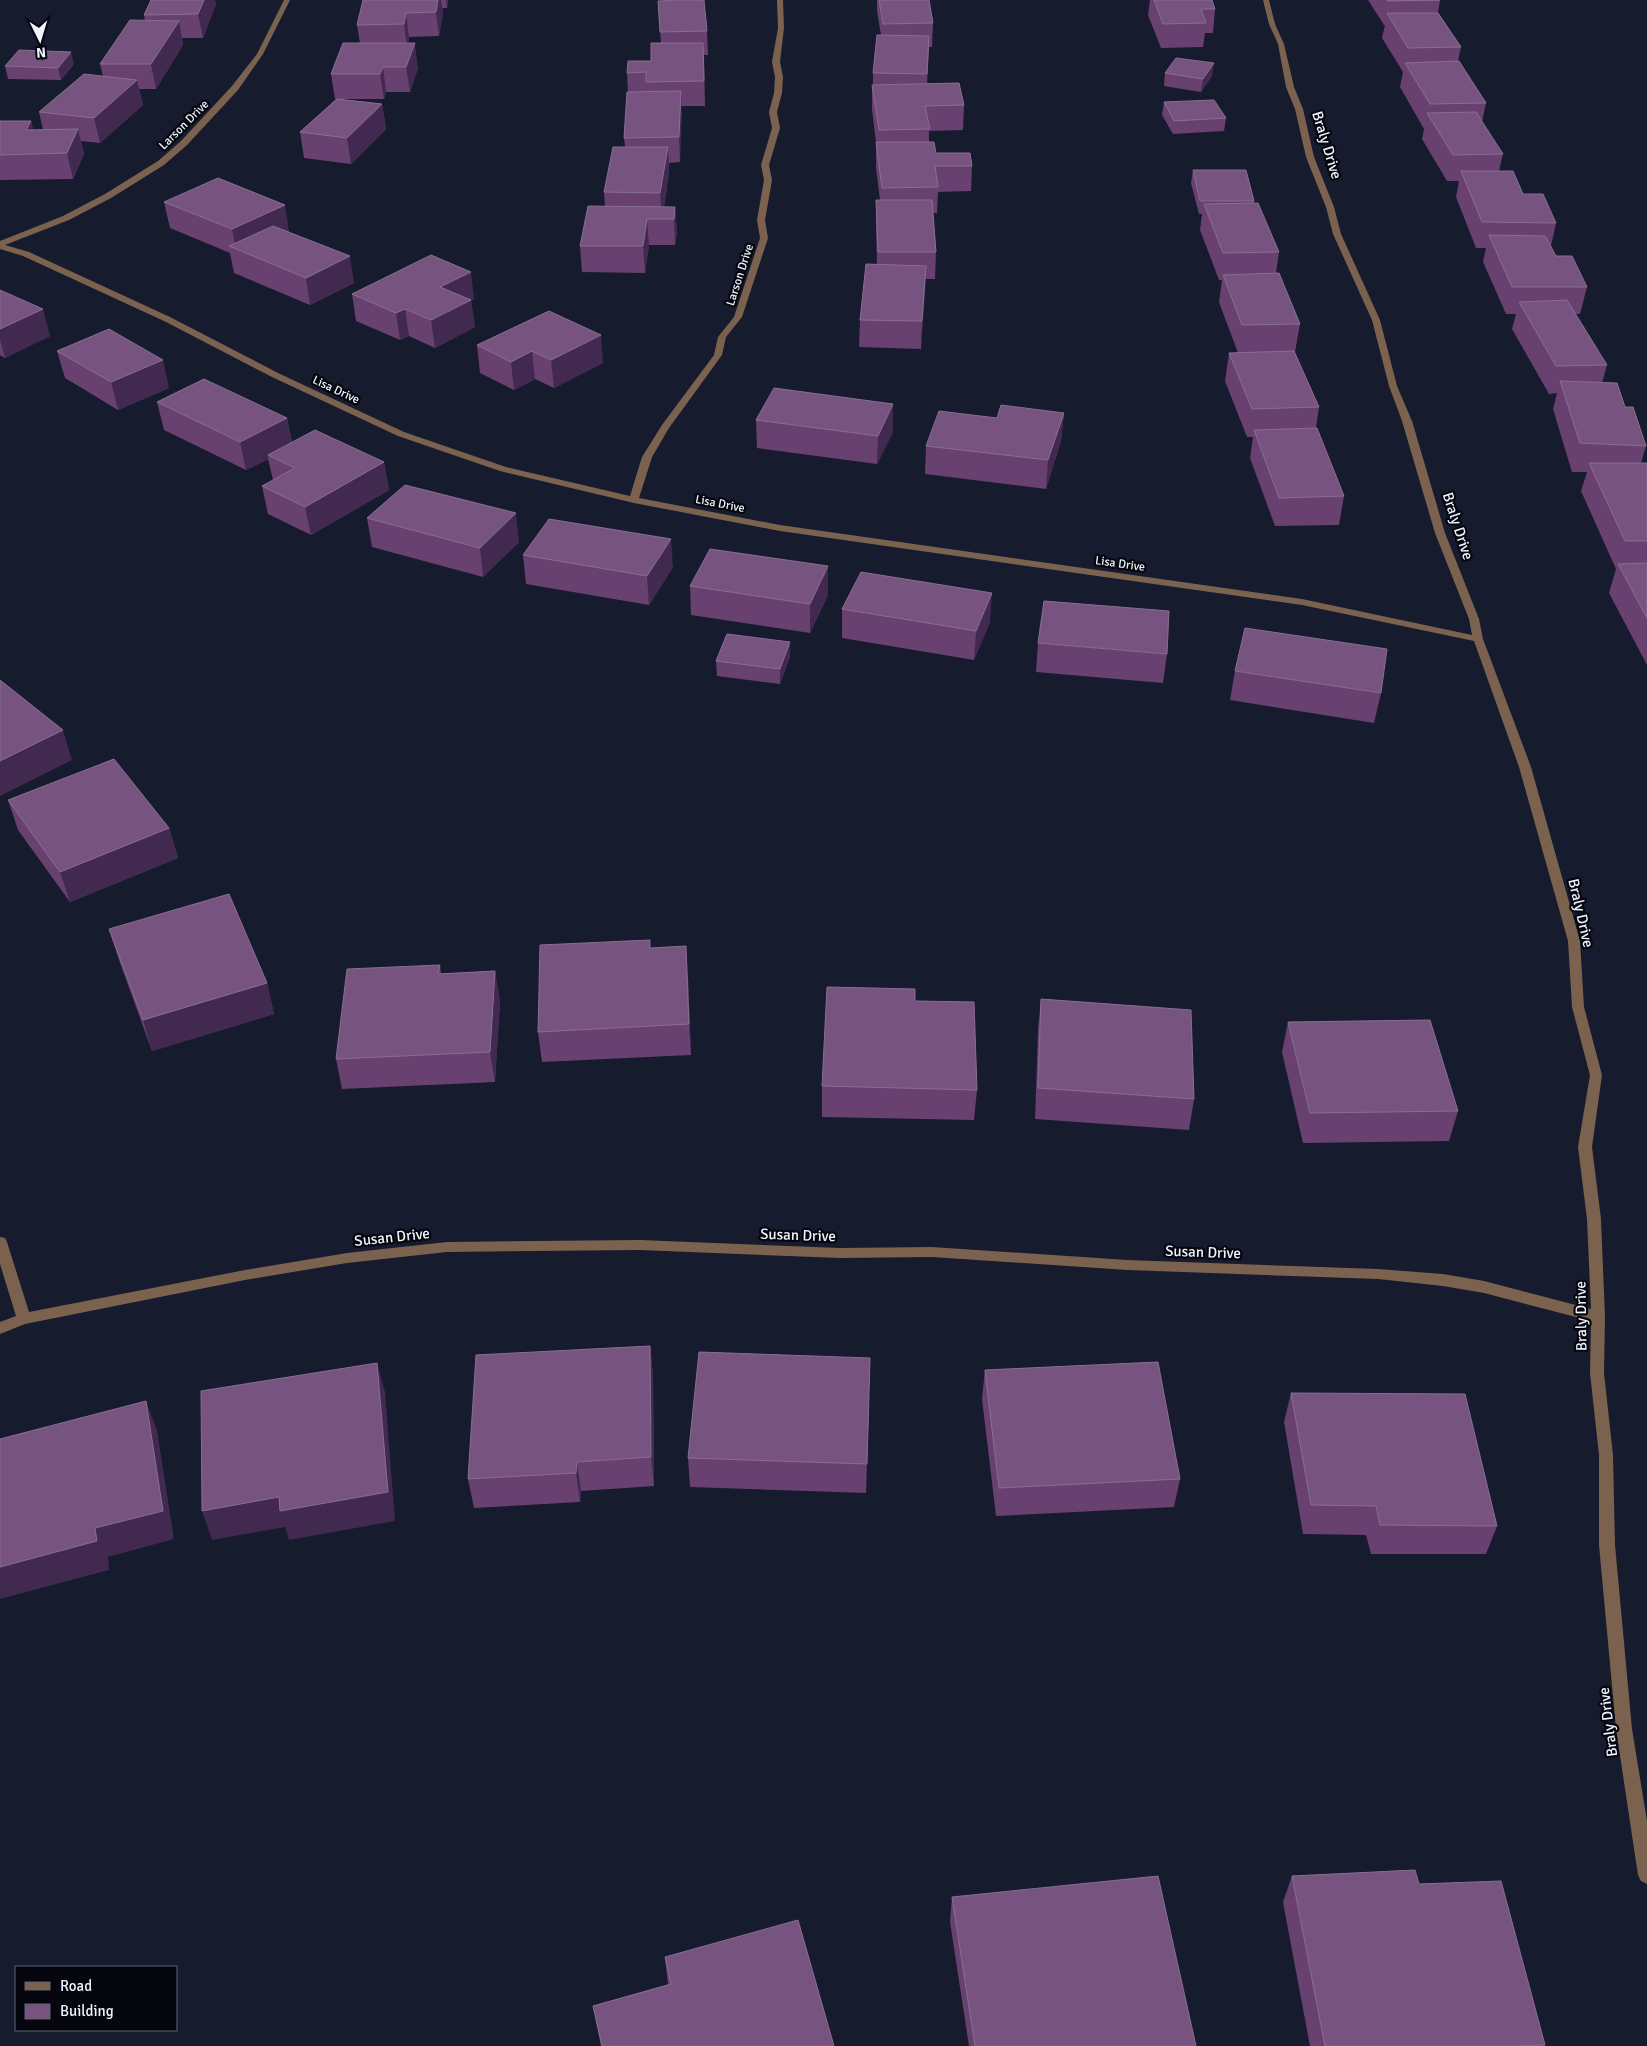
<svg xmlns="http://www.w3.org/2000/svg" width="1647" height="2046" viewBox="0 0 1647 2046" font-family="Signika,sans-serif">
  <style>
    .lines { fill: none; stroke-linecap: round; stroke-linejoin: round }
    .minor { fill: #7b624f; fill-rule: evenodd }
    .wall { fill: #684171 }
    .shaded-wall { fill: #412950 }
    .building { fill: #775480; stroke: #8a6d94 }
    .labels { text-anchor: middle; dominant-baseline: central; stroke-width: 4.5; stroke-linejoin: round; paint-order: stroke }
    .far-street-label { font-size: 12px; fill: #f0f4ff; stroke: #05060e }
    .street-label { font-size: 15px; fill: #f0f4ff; stroke: #05060e }
  </style>
  <rect width="100%" height="100%" fill="#161b2e"/>
  <g class="lines">
    <polygon class="minor" points="284,0 290,0 263,54 238,90 187,145 164,165 111,198 69,220 5,245 29,252 170,317 278,373 404,432 506,467 630,496 642,457 662,425 714,355 718,337 734,317 760,238 757,220 764,180 761,165 772,128 769,112 774,93 775,77 772,62 778,28 777,0 783,0 784,28 780,62 783,77 782,93 777,112 780,128 769,165 772,180 765,220 768,238 742,317 726,337 722,355 669,428 652,457 639,498 780,525 1302,599 1472,635 1469,619 1435,533 1402,421 1389,386 1372,320 1333,234 1326,207 1306,157 1295,109 1286,87 1278,44 1269,24 1263,0 1269,0 1275,24 1284,44 1294,87 1303,109 1314,157 1334,207 1341,234 1380,320 1397,386 1412,421 1445,533 1479,619 1483,639 1531,767 1580,941 1584,1007 1602,1075 1592,1147 1601,1219 1605,1317 1604,1373 1613,1455 1615,1545 1632,1729 1647,1821 1647,1884 1641,1881 1638,1875 1616,1729 1599,1545 1599,1455 1590,1373 1591,1321 1484,1293 1443,1286 1378,1279 1127,1270 932,1257 840,1258 640,1250 447,1252 347,1263 245,1280 25,1324 0,1334 0,1322 16,1316 0,1264 0,1237 5,1238 7,1242 29,1312 245,1270 347,1253 447,1242 640,1240 840,1248 932,1247 1127,1260 1378,1269 1443,1274 1484,1281 1591,1309 1587,1219 1578,1147 1590,1075 1572,1007 1568,941 1519,767 1474,641 1302,605 780,531 634,503 500,471 398,436 272,377 164,321 23,256 0,249 0,241 63,216 105,194 158,161 181,141 232,86 257,54"/>
  </g>
  <g class="wall">
    <polygon points="151,0 215,0 216,4 203,38 182,38 183,45 156,89 139,89 143,105 100,143 81,141 84,154 73,179 0,180 0,121 31,121 33,130 43,130 39,112 103,76 100,64 145,21 144,15"/>
    <polygon points="363,0 448,0 447,8 442,8 443,14 439,36 409,37 408,43 418,68 410,92 386,92 384,99 338,99 382,104 386,129 351,164 304,158 300,132 336,99 335,99 331,74 360,43 357,25"/>
    <polygon points="877,0 929,0 933,23 932,47 929,47 927,84 964,105 963,130 929,131 929,142 936,153 972,166 971,191 938,192 937,213 933,213 936,252 935,279 925,279 921,349 859,347 860,320 877,264 876,227 876,200 880,200 876,168 876,142 872,110 872,85 873,85 873,73 881,35 877,11"/>
    <polygon points="1150,0 1212,0 1215,9 1213,33 1205,33 1203,47 1161,48 1148,15"/>
    <polygon points="1368,0 1440,0 1438,13 1461,47 1458,61 1486,103 1482,122 1503,154 1499,171 1523,194 1556,223 1551,246 1556,256 1587,287 1580,314 1575,314 1607,365 1602,383 1625,407 1646,446 1641,463 1647,463 1647,665 1609,593 1616,569 1581,491 1587,472 1572,472 1553,409 1557,393 1549,394 1512,329 1516,314 1506,314 1483,262 1486,248 1476,248 1456,197 1459,181 1447,181 1422,139 1424,129 1400,87 1403,72 1382,38 1385,25 1384,25"/>
    <polygon points="658,1 707,31 708,55 704,55 705,106 681,106 680,162 669,163 669,172 664,207 675,207 677,233 675,245 649,245 645,273 582,272 580,246 605,206 604,192 625,147 624,138 628,92 627,73 651,61 661,43"/>
    <polygon points="74,64 61,80 8,79 5,66"/>
    <polygon points="1165,73 1212,76 1201,92 1164,86"/>
    <polygon points="1164,102 1226,118 1224,131 1173,134 1162,115"/>
    <polygon points="1193,170 1254,201 1254,203 1279,252 1276,273 1300,324 1295,352 1294,352 1319,407 1316,428 1344,496 1339,525 1275,526 1250,458 1253,437 1247,437 1225,381 1229,353 1238,353 1219,302 1222,280 1219,280 1200,230 1202,214 1199,214 1191,183"/>
    <polygon points="164,202 289,231 289,232 354,283 310,305 234,273 230,253 170,228"/>
    <polygon points="0,290 50,336 5,358 0,355"/>
    <polygon points="352,294 474,299 471,301 475,327 435,348 409,336 400,340 356,321"/>
    <polygon points="549,311 603,363 554,388 535,379 514,390 480,373 477,345"/>
    <polygon points="57,351 169,388 118,410 65,378"/>
    <polygon points="157,402 287,418 292,442 384,462 389,490 311,535 268,514 262,486 273,480 268,459 246,470 164,430"/>
    <polygon points="893,404 893,432 877,464 757,448 756,420"/>
    <polygon points="1064,413 1061,441 1046,489 925,474 926,446 997,418"/>
    <polygon points="367,518 519,542 483,577 372,547"/>
    <polygon points="523,555 673,567 649,605 526,584"/>
    <polygon points="690,586 828,595 810,633 691,615"/>
    <polygon points="842,609 990,622 974,660 842,638"/>
    <polygon points="1038,643 1167,654 1163,683 1036,672"/>
    <polygon points="790,657 780,684 717,676 716,661"/>
    <polygon points="1235,671 1381,693 1374,723 1230,700"/>
    <polygon points="8,800 169,828 178,858 70,902 18,830"/>
    <polygon points="109,929 267,983 274,1014 152,1051 119,960"/>
    <polygon points="440,965 441,974 495,971 500,1001 495,1082 342,1089 336,1059"/>
    <polygon points="688,977 691,1055 542,1062 538,1032"/>
    <polygon points="1041,999 1194,1099 1189,1130 1035,1119 1038,1030"/>
    <polygon points="915,1001 977,1090 974,1120 822,1117 822,1086"/>
    <polygon points="1288,1022 1458,1111 1449,1141 1303,1143 1282,1052"/>
    <polygon points="650,1346 653,1376 654,1486 581,1491 580,1502 474,1508 468,1479"/>
    <polygon points="870,1358 866,1493 690,1487 688,1458"/>
    <polygon points="985,1370 1180,1479 1174,1507 996,1516 982,1399"/>
    <polygon points="1291,1393 1497,1526 1486,1554 1371,1554 1366,1535 1303,1534 1284,1422"/>
    <polygon points="1292,1876 1419,1884 1545,2045 1544,2046 1310,2046 1283,1902"/>
    <polygon points="952,1897 1196,2046 969,2046 950,1922"/>
    <polygon points="665,1957 834,2046 601,2046 593,2006 668,1985"/>
  </g>
  <g class="shaded-wall">
    <polygon points="204,0 215,0 216,4 203,38 198,14"/>
    <polygon points="438,0 441,0 443,14 439,36 436,12"/>
    <polygon points="446,0 448,0 447,8"/>
    <polygon points="406,13 409,37 407,48 404,24"/>
    <polygon points="179,21 183,45 156,89 151,64"/>
    <polygon points="415,43 418,68 410,92 406,67"/>
    <polygon points="703,43 704,67 705,106 704,81"/>
    <polygon points="71,52 74,64 61,80 58,68"/>
    <polygon points="1214,63 1212,76 1201,92 1203,79"/>
    <polygon points="383,67 386,92 384,99 380,74"/>
    <polygon points="137,80 143,105 100,143 94,118"/>
    <polygon points="681,91 682,116 680,162 679,137"/>
    <polygon points="382,104 386,129 351,164 347,138"/>
    <polygon points="31,121 37,146 26,130"/>
    <polygon points="78,129 84,154 73,179 67,153"/>
    <polygon points="668,147 669,172 662,219 660,193"/>
    <polygon points="285,205 289,231 244,253 236,249 232,229"/>
    <polygon points="675,207 677,233 675,245 674,219"/>
    <polygon points="647,219 649,245 645,273 643,246"/>
    <polygon points="350,256 354,283 310,305 306,278"/>
    <polygon points="926,266 925,293 921,349 922,321"/>
    <polygon points="471,272 474,299 471,301 475,327 435,348 431,320 440,287"/>
    <polygon points="43,309 50,336 5,358 0,339 0,329"/>
    <polygon points="405,309 409,336 400,340 396,313"/>
    <polygon points="601,335 603,363 554,388 551,360"/>
    <polygon points="532,351 535,379 514,390 511,362"/>
    <polygon points="163,360 169,388 118,410 111,382"/>
    <polygon points="893,404 893,432 877,464 878,436"/>
    <polygon points="1064,413 1061,441 1046,489 1048,460"/>
    <polygon points="287,418 293,446 268,455 268,459 246,470 240,442"/>
    <polygon points="384,462 389,490 311,535 305,507"/>
    <polygon points="516,513 519,542 483,577 480,548"/>
    <polygon points="671,539 673,567 649,605 647,576"/>
    <polygon points="828,566 828,595 810,633 810,604"/>
    <polygon points="992,593 990,622 974,660 976,631"/>
    <polygon points="790,642 790,657 780,684 780,669"/>
    <polygon points="63,730 72,760 0,796 0,761"/>
    <polygon points="169,828 178,858 70,902 60,872"/>
    <polygon points="686,946 688,977 691,1055 689,1024"/>
    <polygon points="495,971 500,1001 495,1082 490,1052"/>
    <polygon points="267,983 274,1014 152,1051 143,1020"/>
    <polygon points="650,1346 653,1376 654,1486 651,1457"/>
    <polygon points="377,1363 385,1392 395,1521 289,1540 285,1527 212,1540 202,1511"/>
    <polygon points="146,1401 157,1430 174,1539 108,1557 109,1570 0,1599 0,1567 95,1528"/>
    <polygon points="577,1462 581,1491 580,1502 576,1473"/>
  </g>
  <g class="building">
    <polygon points="151,0 204,0 198,14 144,15"/>
    <polygon points="363,0 438,0 436,12 406,13 404,24 357,25"/>
    <polygon points="678,0 704,0 707,31 660,32 658,1"/>
    <polygon points="879,0 929,0 933,23 883,24"/>
    <polygon points="1154,0 1212,0 1215,9 1201,9 1206,23 1163,24"/>
    <polygon points="1387,0 1440,0 1388,1"/>
    <polygon points="1387,13 1438,13 1461,47 1408,48"/>
    <polygon points="130,20 179,21 151,64 100,64"/>
    <polygon points="877,35 929,36 927,74 873,73"/>
    <polygon points="343,43 415,43 406,67 383,67 380,74 331,74"/>
    <polygon points="651,43 703,43 704,81 646,82 646,72 627,73 628,61 651,61"/>
    <polygon points="19,50 71,52 58,68 5,66"/>
    <polygon points="1176,58 1214,63 1203,79 1165,73"/>
    <polygon points="1459,61 1486,103 1430,104 1405,63"/>
    <polygon points="84,74 137,80 94,118 39,112"/>
    <polygon points="959,83 964,105 925,106 930,129 879,130 872,85"/>
    <polygon points="681,91 679,137 624,138 627,92"/>
    <polygon points="337,99 382,104 347,138 300,132"/>
    <polygon points="1214,100 1226,118 1174,121 1164,102"/>
    <polygon points="1476,112 1503,154 1453,155 1427,113"/>
    <polygon points="0,121 31,121 26,130 78,129 67,153 0,155"/>
    <polygon points="876,142 934,142 936,153 970,153 972,166 935,166 938,187 882,188"/>
    <polygon points="613,147 668,147 660,193 604,192"/>
    <polygon points="1193,170 1246,170 1254,201 1200,201"/>
    <polygon points="1461,171 1513,171 1523,194 1543,194 1556,223 1482,222"/>
    <polygon points="218,178 285,205 232,229 164,202"/>
    <polygon points="876,200 932,200 936,252 878,252"/>
    <polygon points="1258,203 1279,252 1223,253 1204,204"/>
    <polygon points="588,206 675,207 674,219 647,219 643,246 580,246"/>
    <polygon points="273,226 350,256 306,278 229,246"/>
    <polygon points="1489,235 1545,236 1556,256 1572,256 1587,287 1512,287"/>
    <polygon points="431,255 471,272 440,287 471,300 431,320 405,309 396,313 352,294"/>
    <polygon points="866,264 926,266 922,321 860,320"/>
    <polygon points="1279,273 1300,324 1242,325 1223,275"/>
    <polygon points="0,290 43,309 0,329"/>
    <polygon points="1567,300 1607,365 1556,366 1519,302"/>
    <polygon points="549,311 601,335 551,360 532,351 511,362 477,345"/>
    <polygon points="109,329 163,360 111,382 57,351"/>
    <polygon points="1294,351 1319,407 1252,409 1229,353"/>
    <polygon points="204,379 287,418 240,442 157,402"/>
    <polygon points="1560,381 1617,383 1625,407 1633,407 1646,446 1580,443"/>
    <polygon points="774,388 893,404 878,436 756,420"/>
    <polygon points="1001,405 1064,413 1048,460 926,446 939,411 997,418"/>
    <polygon points="1317,428 1344,496 1279,498 1254,430"/>
    <polygon points="315,430 384,462 305,507 262,486 295,468 268,455"/>
    <polygon points="1589,463 1647,463 1647,541 1625,541"/>
    <polygon points="405,485 516,513 480,548 367,518"/>
    <polygon points="549,519 671,539 647,576 523,555"/>
    <polygon points="710,549 828,566 810,604 690,586"/>
    <polygon points="1647,563 1647,618 1618,564"/>
    <polygon points="861,572 992,593 976,631 842,609"/>
    <polygon points="1044,601 1169,611 1167,654 1038,643"/>
    <polygon points="1245,628 1387,649 1381,693 1235,671"/>
    <polygon points="727,634 790,642 780,669 716,661"/>
    <polygon points="0,680 63,730 0,761"/>
    <polygon points="114,759 169,828 60,872 8,800"/>
    <polygon points="229,894 267,983 143,1020 109,929"/>
    <polygon points="650,940 650,948 686,946 689,1024 538,1032 540,945"/>
    <polygon points="440,965 438,974 495,971 490,1052 336,1059 347,969"/>
    <polygon points="827,987 915,989 915,1001 974,1002 977,1090 822,1086"/>
    <polygon points="1041,999 1191,1010 1194,1099 1038,1088"/>
    <polygon points="1430,1020 1458,1111 1310,1113 1288,1022"/>
    <polygon points="650,1346 651,1457 577,1462 576,1473 468,1479 476,1355"/>
    <polygon points="699,1352 870,1358 867,1464 688,1458"/>
    <polygon points="1158,1362 1180,1479 999,1488 985,1370"/>
    <polygon points="377,1363 388,1492 280,1511 279,1497 202,1511 201,1391"/>
    <polygon points="1291,1393 1465,1394 1497,1526 1380,1525 1376,1506 1311,1505"/>
    <polygon points="146,1401 163,1511 95,1528 97,1541 0,1567 0,1439"/>
    <polygon points="1415,1870 1419,1884 1501,1881 1545,2045 1520,2046 1325,2046 1292,1876"/>
    <polygon points="1158,1876 1196,2046 975,2046 952,1897"/>
    <polygon points="798,1920 834,2046 602,2046 593,2006 671,1984 665,1957"/>
  </g>
  <g class="labels">
    <g class="far-street-label">
      <text transform="translate(184 125) rotate(-45)">Larson Drive</text>
      <text transform="translate(740 275) rotate(-72)">Larson Drive</text>
      <text transform="translate(336 390) rotate(25)">Lisa Drive</text>
      <text transform="translate(720 504) rotate(11)">Lisa Drive</text>
      <text transform="translate(1120 564) rotate(8)">Lisa Drive</text>
    </g>
    <g class="street-label">
      <text transform="translate(1327 145) rotate(73)">Braly Drive</text>
      <text transform="translate(1458 526) rotate(72)">Braly Drive</text>
      <text transform="translate(1581 913) rotate(77)">Braly Drive</text>
      <text transform="translate(798 1235) rotate(2)">Susan Drive</text>
      <text transform="translate(392 1237) rotate(-6)">Susan Drive</text>
      <text transform="translate(1203 1252) rotate(2)">Susan Drive</text>
      <text transform="translate(1581 1316) rotate(-91)">Braly Drive</text>
      <text transform="translate(1608 1722) rotate(-97)">Braly Drive</text>
    </g>
  </g>
  <rect x="15" y="1966" width="162" height="65" fill="#05060e" stroke="#63656e"/>
  <rect x="25" y="1982" width="25" height="8" fill="#7b624f" stroke="#63656e"/>
  <text x="60" y="1991" font-size="15" fill="#f0f4ff">Road</text>
  <rect x="25" y="2004" width="25" height="15" fill="#775480" stroke="#63656e"/>
  <text x="60" y="2016" font-size="15" fill="#f0f4ff">Building</text>
  <g transform="translate(40 40) rotate(175)" stroke="#05060e" stroke-width="4" paint-order="stroke">
  <path d="M0-4L9 19L0 12L-9 19Z" fill="#f0f4ff"/>
  <text y="-8" font-size="14" font-weight="bold" text-anchor="middle" fill="#f0f4ff">N</text>
  </g>
</svg>
